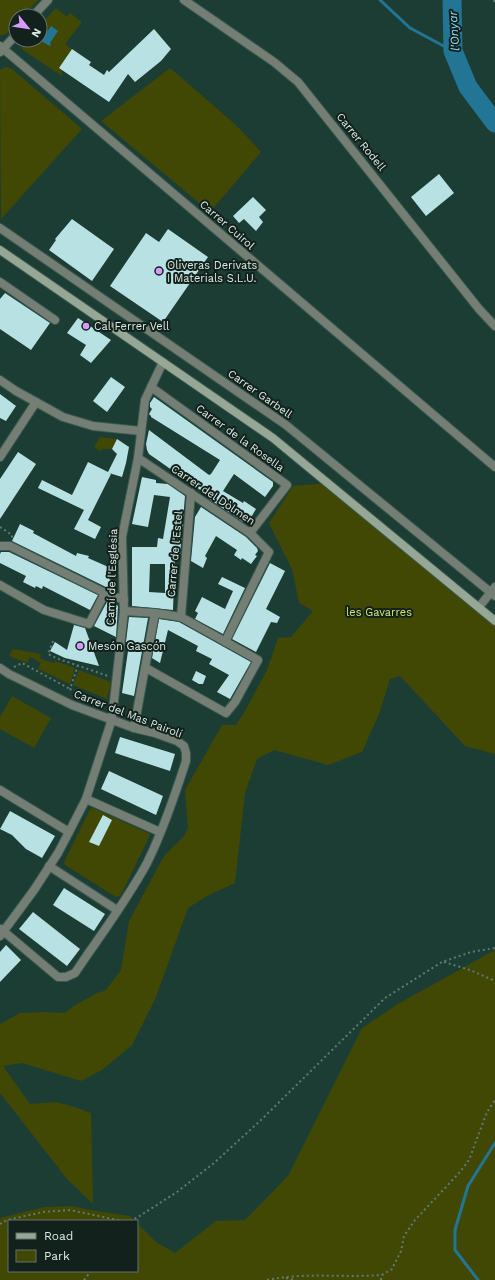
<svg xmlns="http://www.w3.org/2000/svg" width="495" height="1280" viewBox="0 0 495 1280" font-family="'Work Sans',sans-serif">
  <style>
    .green { fill: #404804 }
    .water { fill: #227594 }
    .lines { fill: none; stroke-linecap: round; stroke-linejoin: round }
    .stream { stroke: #227594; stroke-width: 3 }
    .river { stroke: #227594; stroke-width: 19 }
    .building { fill: #b8e1e4; fill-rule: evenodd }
    .street-casing { stroke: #3a5950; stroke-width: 10 }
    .secondary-casing { stroke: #3a5950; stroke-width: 10 }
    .path { stroke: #5f7b73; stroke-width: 2; stroke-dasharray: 2 3; stroke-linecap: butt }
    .street { stroke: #747e74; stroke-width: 8 }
    .secondary { stroke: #97a796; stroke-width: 8 }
    .poi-dot { fill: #d69bfa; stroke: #13211c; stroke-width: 1.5 }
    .labels { text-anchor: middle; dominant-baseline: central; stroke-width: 4; stroke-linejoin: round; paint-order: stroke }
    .street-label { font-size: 11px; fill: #d8ebe4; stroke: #13211c }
    .poi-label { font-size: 11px; fill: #d8ebe4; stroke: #13211c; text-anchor: start }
    .park-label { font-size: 11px; fill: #d4e772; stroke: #13211c }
    .water-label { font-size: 12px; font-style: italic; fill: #8fd9fa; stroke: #13211c }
  </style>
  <rect width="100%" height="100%" fill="#1c3d34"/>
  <g class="green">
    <path d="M0 0H38L23 16H16V24C11 29 7 36 0 35Z"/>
    <polygon points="56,8 67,17 70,13 82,22 65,44 72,49 59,68 62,70 62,76 23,50 22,47 23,44 26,40 40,40 40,25"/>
    <polygon points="6,67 12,69 82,129 1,219 0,70"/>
    <polygon points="170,68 236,125 261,152 210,212 101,121"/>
    <polygon points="100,437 117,439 112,449 102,449 100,451 94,447"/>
    <polygon points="329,483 495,622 495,754 465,746 400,676 390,679 379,714 362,752 328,765 274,750 257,759 245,793 235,883 207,896 188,908 156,997 132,1045 102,1070 81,1081 22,1063 3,1066 30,1104 56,1102 75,1107 91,1113 93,1204 67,1179 0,1093 0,1024 20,1013 45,1012 65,1013 72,1007 95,994 106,990 121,970 129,921 164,856 184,836 188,828 185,790 222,725 236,725 245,711 267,670 278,638 291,637 313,611 299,603 292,569 269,523 293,486"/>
    <polygon points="13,649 41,654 40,658 43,660 54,663 55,661 75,668 70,684 38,669 41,663 30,657 27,663 9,656"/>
    <polygon points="79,670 111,682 107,699 73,685"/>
    <polygon points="12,696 51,718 34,748 0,729 0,717"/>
    <polygon points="93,808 148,833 150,835 122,893 120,896 116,897 65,865 64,862 90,809"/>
    <polygon points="495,950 495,1280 0,1280 0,1218 44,1207 73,1206 90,1210 130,1216 135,1221 9,1221 9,1271 137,1271 137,1223 156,1242 175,1253 216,1221 245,1220 288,1176 362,1028 398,1004"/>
  </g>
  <polygon class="water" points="51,26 58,31 50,43 51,44 50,46 41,41"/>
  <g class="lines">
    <g class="stream">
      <polyline points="380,0 410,28 453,51"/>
      <polyline points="478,1280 455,1250 455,1230 468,1186 495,1143"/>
    </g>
    <polyline class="river" points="452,0 453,51 468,87 495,123"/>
  </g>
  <g class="building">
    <polygon points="154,29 171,49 161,61 135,82 128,74 109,102 59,68 72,49 91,62 89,65 104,75 107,70 109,72"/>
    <polygon points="439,174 454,193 426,216 411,197"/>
    <polygon points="253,197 266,210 259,217 263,222 256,231 244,219 239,223 233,216"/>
    <polygon points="72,219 114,249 92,281 49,250 56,240 55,239"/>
    <polygon points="168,229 208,257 163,322 110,286 146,233 159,242"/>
    <polygon points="5,293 50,323 31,350 0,329 0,299"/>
    <polygon points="78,318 111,340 91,363 80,355 86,345 67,333"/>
    <polygon points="111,377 125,387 107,412 93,401"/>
    <polygon points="0,394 16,406 6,421 0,418"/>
    <polygon points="154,397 273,482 273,486 265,497 234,474 223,491 243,503 244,501 256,509 250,519 243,522 208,498 209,496 149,454 147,450 146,444 149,430 209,475 211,474 220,460 151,417 151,416 149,414 152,409 150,407 150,403"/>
    <polygon points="117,439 129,447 126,463 122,477 109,473 111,474 88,520 101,527 95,539 74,529 84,510 38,488 42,480 72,495 88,462 108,472 117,454 112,449"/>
    <polygon points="18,452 36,464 0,519 0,479"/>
    <path d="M142 477 156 480V483L168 484 185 496 180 555 175 552 173 610 132 606V547H157L158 538 163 539 170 497 154 495 148 527 132 524ZM150 564H165V593L149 592Z"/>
    <polygon points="201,507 246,537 257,548 258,551 255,555 257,556 251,564 242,558 241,560 234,555 237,550 216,536 205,556 207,558 203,568 191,561 195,517"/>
    <polygon points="20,524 34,531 33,533 76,556 77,553 89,556 88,558 113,569 109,579 111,580 108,588 12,541"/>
    <polygon points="1,552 9,552 98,595 90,610 43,586 42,589 36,586 35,588 23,582 26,576 0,563 0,554"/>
    <polygon points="270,563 285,571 266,609 280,617 277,623 271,622 256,652 232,639"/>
    <polygon points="222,577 245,588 223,634 195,619 198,613 195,611 202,597 225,609 233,591 218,584"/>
    <polygon points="108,600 118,606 116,637 94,626"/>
    <polygon points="129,617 148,618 134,696 122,693 128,651 129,643 126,642"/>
    <polygon points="159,619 179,622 251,662 230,699 217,692 229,675 209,664 212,659 196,651 198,646 168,630 160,663 152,658"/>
    <polygon points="74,625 85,628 99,666 65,658 50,651 55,642 67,650"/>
    <polygon points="196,671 206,676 203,684 199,684 192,680"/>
    <polygon points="120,737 175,754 170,771 115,753"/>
    <polygon points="109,771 163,796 156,815 101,789"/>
    <polygon points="10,811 55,836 42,858 26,849 12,835 0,829"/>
    <polygon points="103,815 112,820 99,846 89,842"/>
    <polygon points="64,888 105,914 94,931 53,905"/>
    <polygon points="33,912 80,949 67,966 19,929"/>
    <polygon points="6,945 21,960 0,982 0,952"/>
  </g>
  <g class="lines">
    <g class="street-casing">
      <g id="street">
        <polyline points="184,0 274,62 298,82 479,309 495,326"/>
        <polyline points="33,16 48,0"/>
        <polyline points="0,46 429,411 495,467"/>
        <polyline points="0,52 16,35"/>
        <polyline points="0,228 286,425 495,596"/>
        <polyline points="0,282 55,320"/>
        <polyline points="0,380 16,391 63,417 93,426 141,431"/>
        <polyline points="151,387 287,485 250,533"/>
        <polyline points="0,457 36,402"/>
        <polyline points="138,458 250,533 269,552 225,642"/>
        <polyline points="0,546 10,546 105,593 124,600"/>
        <polyline points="0,585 44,610 89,624 105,593"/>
        <polyline points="479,607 495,587"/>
        <polyline points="124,611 155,613 181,617 258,660 235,702 226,713 146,668"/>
        <polyline points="181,617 191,493"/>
        <path d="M0 668 9 674 72 705 134 728 155 733 177 741 184 746 186 753V761C175 795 163 831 147 863 126 902 99 937 75 973L66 977H58L1 929"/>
        <polyline points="134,728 155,613"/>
        <polyline points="0,790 69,832"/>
        <polyline points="86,799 160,832"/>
        <polyline points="49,866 117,910"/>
        <polyline points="0,936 34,890 58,853 69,832 86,799 112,719 124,611 122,537 138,458 145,400 163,362"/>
      </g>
    </g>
    <g class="secondary-casing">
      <polyline id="secondary" points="0,250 273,438 495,621"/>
    </g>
    <g class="path">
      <polyline points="494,0 495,5"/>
      <polyline points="0,527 12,535 12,539"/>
      <polyline points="53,641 48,654 56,658 108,676"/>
      <polyline points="78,665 70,689 90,699 91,702"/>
      <polyline points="14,667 22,663 70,689"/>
      <polyline points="444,962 470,970 495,981"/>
      <polyline points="130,1221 138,1217 177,1192 214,1163 260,1121 385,998 442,962 471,952 495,948"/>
      <polyline points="0,1224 7,1220 43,1212 70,1210 122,1221"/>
      <polyline points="286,1278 294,1280"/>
      <polyline points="84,1280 91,1271"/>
      <path d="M267 1280C305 1272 343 1278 382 1275"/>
      <polyline points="381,1280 382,1275 392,1269 401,1251 404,1236 415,1220 460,1172 469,1160 487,1112 495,1100"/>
    </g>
    <use href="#street" class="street"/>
    <use href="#secondary" class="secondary"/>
  </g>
  <g class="poi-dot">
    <circle cx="159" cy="271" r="4"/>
    <circle cx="86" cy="326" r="4"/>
    <circle cx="80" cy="646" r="4"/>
  </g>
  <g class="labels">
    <g class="street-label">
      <text transform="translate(361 142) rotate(51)">Carrer Rodell</text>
      <text transform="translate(227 225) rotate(41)">Carrer Cuirol</text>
      <text transform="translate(260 394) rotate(35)">Carrer Garbell</text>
      <text transform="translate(240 438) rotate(36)">Carrer de la Rosella</text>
      <text transform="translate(213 495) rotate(34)">Carrer del Dòlmen</text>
      <text transform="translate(175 554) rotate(-85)">Carrer de l'Estel</text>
      <text transform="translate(112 577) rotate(-88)">Camí de l'Església</text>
      <text transform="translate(128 714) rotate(21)">Carrer del Mas Pairolí</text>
    </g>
    <g class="poi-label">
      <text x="167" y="265">Oliveras Derivats<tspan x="167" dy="13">I Materials S.L.U.</tspan></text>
      <text x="94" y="326">Cal Ferrer Vell</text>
      <text x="88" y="646">Mesón Gascón</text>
    </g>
    <g class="park-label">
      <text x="379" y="612">les Gavarres</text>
    </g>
    <g class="water-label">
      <text transform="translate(454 31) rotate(-94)">l'Onyar</text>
    </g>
  </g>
  <rect x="8" y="1220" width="130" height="52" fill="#13211c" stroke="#62726c"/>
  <rect x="16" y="1233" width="20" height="6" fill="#97a796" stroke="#62726c"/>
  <text x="44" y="1240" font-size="12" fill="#d8ebe4">Road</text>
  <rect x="16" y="1250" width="20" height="12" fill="#404804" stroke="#62726c"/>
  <text x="44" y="1260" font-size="12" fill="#d8ebe4">Park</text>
  <g transform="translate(28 28) rotate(120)"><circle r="19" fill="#13211c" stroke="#62726c"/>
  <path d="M0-3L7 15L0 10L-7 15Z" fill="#d69bfa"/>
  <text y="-6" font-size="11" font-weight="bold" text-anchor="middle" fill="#d8ebe4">N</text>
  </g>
</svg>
